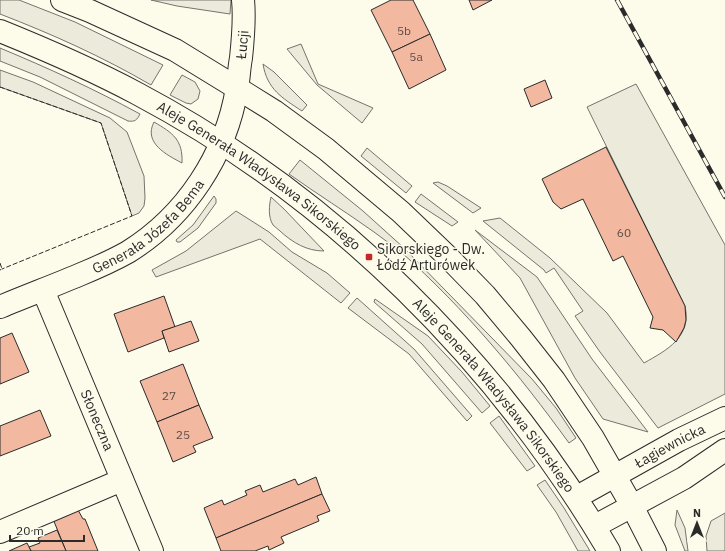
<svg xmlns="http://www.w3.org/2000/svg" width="725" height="551" viewBox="0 0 725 551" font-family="'IBM Plex Sans',sans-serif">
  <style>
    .green { fill: #ecebdb; stroke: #74746e }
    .building { fill: #f2b8a0; stroke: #2b2b2b }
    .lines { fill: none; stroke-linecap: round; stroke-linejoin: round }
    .minor-casing { stroke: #2b2b2b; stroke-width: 24 }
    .major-casing { stroke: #2b2b2b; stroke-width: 24 }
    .minor { stroke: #fdfbea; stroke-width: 22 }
    .major { stroke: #fdfbea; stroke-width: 22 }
    .rail-casing { stroke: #2b2b2b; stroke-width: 4.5 }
    .rail { stroke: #fdfbea; stroke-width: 3; stroke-dasharray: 9; stroke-linecap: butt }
    .fence { stroke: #2b2b2b; stroke-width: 1; stroke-dasharray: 5 2; stroke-linecap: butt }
    .poi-dot { fill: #c62828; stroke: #fdfbea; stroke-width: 1.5 }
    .labels { text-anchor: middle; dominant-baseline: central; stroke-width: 3; stroke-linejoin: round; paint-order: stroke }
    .number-label { font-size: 12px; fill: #5d4e48 }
    .street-label { font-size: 14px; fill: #2b2b2b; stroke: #fdfbea }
    .poi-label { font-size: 14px; fill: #2b2b2b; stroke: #fdfbea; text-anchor: start }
  </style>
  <rect width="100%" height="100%" fill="#fdfbea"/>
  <g class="green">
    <path d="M0 0H19L75 22 163 65 151 85C103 57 52 34 0 14Z"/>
    <polygon points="151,0 231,0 230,14 177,6"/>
    <polygon points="301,44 318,84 373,108 362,123 317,85 287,49"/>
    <path d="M0 48C48 68 94 89 140 114 137 120 135 122 128 121L40 77 0 61Z"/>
    <path d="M263 64 274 72 307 105 302 111C282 98 267 89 263 64Z"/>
    <polygon points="0,70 33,82 110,118 127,132 144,176 145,198 144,206 139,213 132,216 101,123 0,87"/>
    <polygon points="182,75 195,82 200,91 198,99 191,104 186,103 170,95"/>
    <path d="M636 84 725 245V394L658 428 600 352 575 316 583 311 554 268 546 273 544 270 483 221 500 218 550 258 607 313 644 363C667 350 692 337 685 306L587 107Z"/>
    <path d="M154 122C173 133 183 140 182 163 167 155 143 143 154 122Z"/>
    <polygon points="367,148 412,186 406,193 361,156"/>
    <path d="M300 160 363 211 404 248 532 379 556 408 576 438 569 443C519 374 465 309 401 252 392 245 383 239 374 232 346 212 317 194 289 174Z"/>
    <polygon points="438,182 447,186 481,208 473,213 433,183"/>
    <polygon points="421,194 458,222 452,226 415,202"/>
    <polygon points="214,196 216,199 216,203 198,228 180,242 177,242 176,240 193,225"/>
    <path d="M271 197 284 209 324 251C307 251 293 243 280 231 278 229 275 227 273 225 268 217 269 206 271 197Z"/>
    <polygon points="236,211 269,232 292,252 327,273 350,293 341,303 260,239 156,277 152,270 186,251"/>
    <polygon points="475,230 537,277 592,359 648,432 603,419 575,378 520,278"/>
    <polygon points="357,298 414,349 472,416 467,421 409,354 348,308"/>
    <polygon points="375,299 428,336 462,372 490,406 482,413 422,344 374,302"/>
    <polygon points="499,416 535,466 527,471 490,423"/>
    <polygon points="545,480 564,508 590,551 578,551 556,512 537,485"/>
    <polygon points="677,510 685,528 688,551 685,551 675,525"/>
    <polygon points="725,513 725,551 707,551 706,536 711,521"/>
  </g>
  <g class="building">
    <polygon points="391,0 413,0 430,34 392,52 371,10"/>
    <polygon points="469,0 492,0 473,10"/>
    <polygon points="430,34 446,70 409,89 392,52"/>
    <polygon points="545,80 552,98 531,107 524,89"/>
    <polygon points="606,147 685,306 686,320 684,328 676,342 663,330 650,328 653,317 623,256 613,261 583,199 561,209 553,202 542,179"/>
    <polygon points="164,296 175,327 162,331 164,338 128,352 114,314"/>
    <polygon points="191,321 199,341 169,352 162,331"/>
    <polygon points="12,333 29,372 0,384 0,338"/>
    <polygon points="183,364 199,405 157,422 140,381"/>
    <polygon points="199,405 213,438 193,446 196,452 173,462 157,422"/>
    <polygon points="40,410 51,436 0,456 0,426"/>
    <polygon points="316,477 322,494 216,538 204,508 222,500 224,505 247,495 245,491 260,485 263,492 295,479 298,485"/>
    <polygon points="322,494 330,511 317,516 319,521 281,537 284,543 269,550 268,546 255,551 221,551 216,538"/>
    <polygon points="78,510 83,519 85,519 98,551 66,551 53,519"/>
    <polygon points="57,530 66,551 31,551 29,547 40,543 38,538"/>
    <polygon points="27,543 31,551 9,551"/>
  </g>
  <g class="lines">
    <g class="minor-casing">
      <g id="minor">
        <path id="s1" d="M43 290 152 551"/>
        <path id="s2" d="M0 307C26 296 53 286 79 275 96 268 112 261 128 252 186 216 226 155 237 88 239 78 239 68 241 58 243 39 245 19 243 0"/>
        <path id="s3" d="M577 497 679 440 725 418"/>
        <polyline points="595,526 684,478 725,450"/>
        <polyline points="0,532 122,480"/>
      </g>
    </g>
    <g class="major-casing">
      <g id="major">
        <polyline points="62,0 90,11 175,50 237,88 274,111 326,149 401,212 449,258 485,295 521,338 554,380 593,438 632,506 655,551"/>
        <path id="s4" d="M0 31C47 50 93 70 138 94 334 198 497 361 609 551"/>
      </g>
    </g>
    <use href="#minor" class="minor"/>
    <use href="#major" class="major"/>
    <g class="rail-casing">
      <polyline id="rail" points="617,0 725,197"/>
    </g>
    <use href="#rail" class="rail"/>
    <g class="fence">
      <polyline points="0,87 101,123 132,216 2,269"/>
      <polyline points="0,263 2,269 0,270"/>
    </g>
  </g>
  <rect class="poi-dot" x="365" y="253" width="8" height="8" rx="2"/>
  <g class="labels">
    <g class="number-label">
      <text x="404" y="30">5b</text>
      <text x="416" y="56">5a</text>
      <text x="624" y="232">60</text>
      <text x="169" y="395">27</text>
      <text x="183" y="434">25</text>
    </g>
    <g class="street-label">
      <text stroke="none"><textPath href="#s2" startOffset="386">Łucji</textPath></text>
      <text stroke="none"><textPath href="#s4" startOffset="298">Aleje Generała Władysława Sikorskiego</textPath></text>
      <text stroke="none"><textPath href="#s2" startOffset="171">Generała Józefa Bema</textPath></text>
      <text stroke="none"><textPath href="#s4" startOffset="622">Aleje Generała Władysława Sikorskiego</textPath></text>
      <text stroke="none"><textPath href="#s1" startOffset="141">Słoneczna</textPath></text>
      <text stroke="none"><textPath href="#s3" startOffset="106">Łagiewnicka</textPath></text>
    </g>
    <g class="poi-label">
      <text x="377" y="249">Sikorskiego - Dw.<tspan x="377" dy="16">Łódź Arturówek</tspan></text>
    </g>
  </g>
  <g transform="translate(697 523)" stroke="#fdfbea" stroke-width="3" paint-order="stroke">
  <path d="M0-3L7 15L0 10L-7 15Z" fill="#2b2b2b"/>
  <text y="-6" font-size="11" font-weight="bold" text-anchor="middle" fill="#2b2b2b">N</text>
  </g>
  <path d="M10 535v6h74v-6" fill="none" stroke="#2b2b2b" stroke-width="2"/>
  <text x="16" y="535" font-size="12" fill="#2b2b2b" stroke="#fdfbea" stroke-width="3" paint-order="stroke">20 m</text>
</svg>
